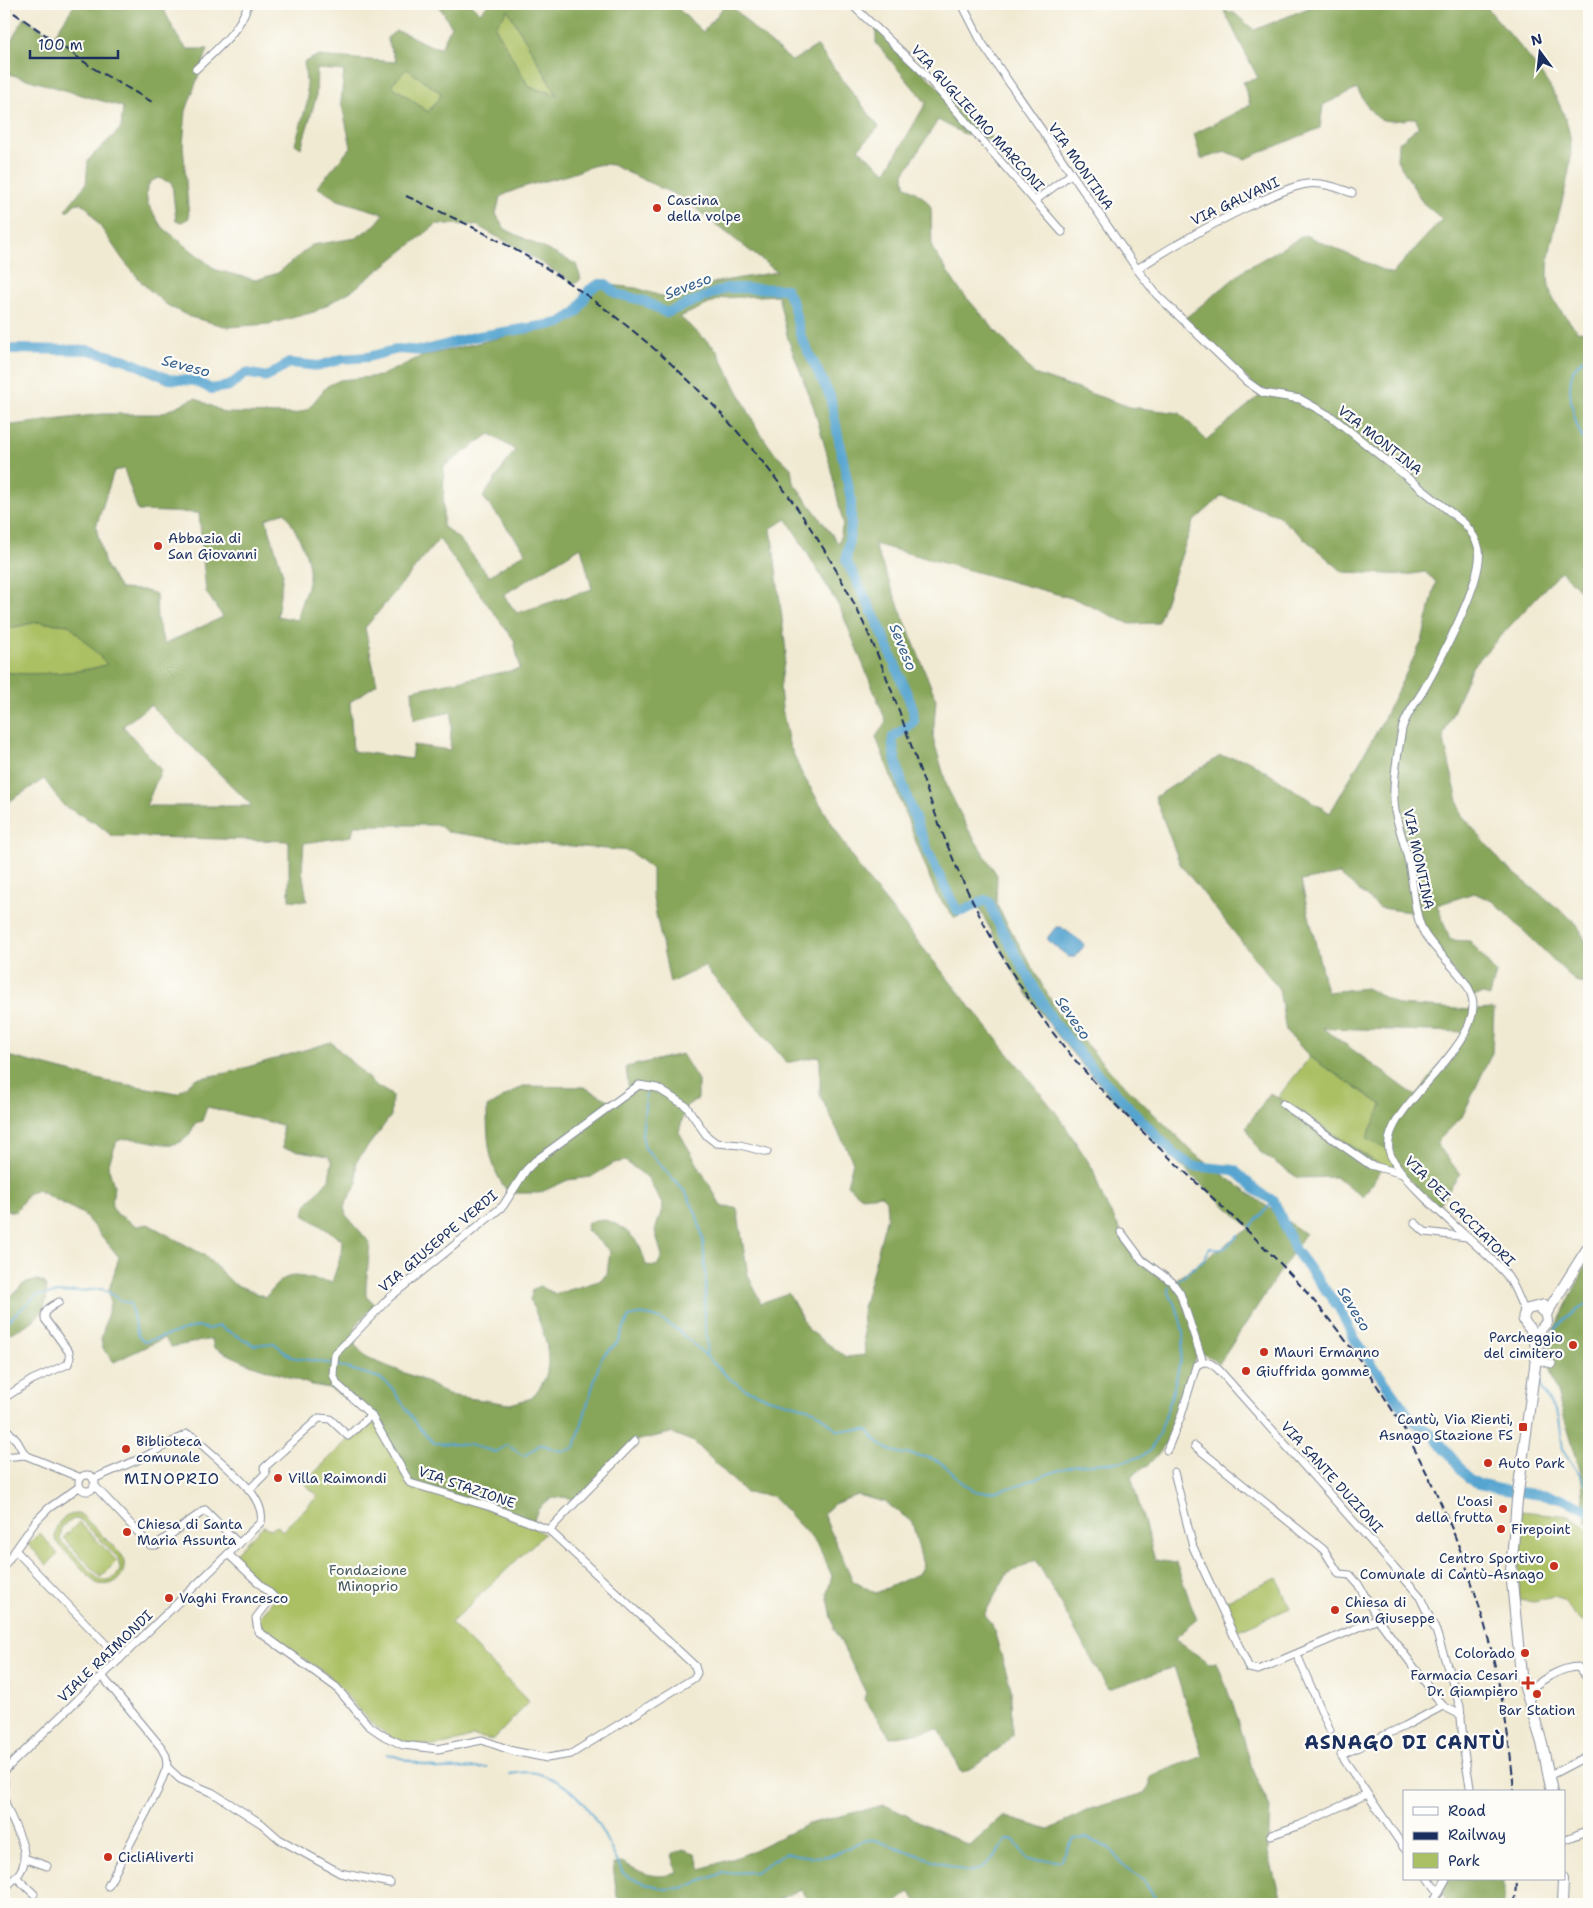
<svg xmlns="http://www.w3.org/2000/svg" width="1593" height="1908" viewBox="0 0 1593 1908" font-family="'Shantell Sans',sans-serif">
  <style>
    .green { fill: #abc064; stroke: #637861; fill-rule: evenodd }
    .forest { fill: #88a65a; stroke: #526a5c; fill-rule: evenodd }
    .water { fill: #56a5d0; stroke: #386a97 }
    .lines { fill: none; stroke-linecap: round; stroke-linejoin: round }
    .stream { stroke: #56a5d0; stroke-width: 2 }
    .river { stroke: #56a5d0; stroke-width: 10 }
    .street-casing { stroke: #868c98; stroke-width: 9 }
    .secondary-casing { stroke: #868c98; stroke-width: 12 }
    .street { stroke: #fff; stroke-width: 7 }
    .secondary { stroke: #fff; stroke-width: 10 }
    .rail { stroke: #1b2f5e; stroke-width: 2; stroke-dasharray: 8 4; stroke-linecap: butt }
    .poi-dot { fill: #c8321e; stroke: #fdfcf7; stroke-width: 2 }
    .labels { text-anchor: middle; dominant-baseline: central; stroke-width: 4.5; stroke-linejoin: round; paint-order: stroke }
    .street-label { font-size: 14px; fill: #1b2f5e; stroke: #fdfcf7 }
    .poi-label { font-size: 14px; fill: #1b2f5e; stroke: #fdfcf7; text-anchor: start }
    .park-label { font-size: 14px; fill: #465a60; stroke: #fdfcf7 }
    .water-label { font-size: 15px; font-style: italic; fill: #335e8c; stroke: #fdfcf7 }
    .quarter-label { font-size: 16px; letter-spacing: 1px; fill: #1b2f5e; stroke: #fdfcf7 }
    .district-label { font-size: 19px; font-weight: bold; letter-spacing: 1px; fill: #1b2f5e; stroke: #fdfcf7 }
  </style>
  <rect width="100%" height="100%" fill="#fdfcf7"/>
  <filter id="ink" filterUnits="userSpaceOnUse"><feTurbulence type="fractalNoise" baseFrequency=".02" numOctaves="2"/><feDisplacementMap in="SourceGraphic" scale="10" xChannelSelector="R" yChannelSelector="G"/><feConvolveMatrix kernelMatrix="1 2 1 2 8 2 1 2 1" color-interpolation-filters="sRGB"/></filter>
  <filter id="wash" filterUnits="userSpaceOnUse"><feTurbulence type="fractalNoise" baseFrequency=".0096" numOctaves="4" result="noise"/><feDisplacementMap in="SourceGraphic" scale="20" xChannelSelector="R" yChannelSelector="G"/><feGaussianBlur stdDeviation="1.12" result="paint"/><feColorMatrix in="noise" values="0 0 0 0 0 0 0 0 0 0 0 0 0 0 0 0 0 1.4 0 .05"/><feComposite in="paint" operator="in"/></filter>
  <g filter="url(#wash)">
    <rect width="100%" height="100%" fill="#f1ead3"/>
    <g class="green">
      <polygon points="508,10 558,95 529,87 494,27"/>
      <polygon points="407,69 442,94 428,112 391,85"/>
      <path d="M37 622 69 625 108 664C85 673 28 676 4 672L5 637 10 628Z"/>
      <polygon points="1310,1057 1382,1105 1389,1149 1395,1166 1383,1167 1278,1097"/>
      <polygon points="371,1417 450,1494 530,1526 544,1534 451,1623 529,1702 493,1740 473,1736 447,1744 432,1746 409,1743 390,1737 370,1722 329,1676 262,1630 262,1625 258,1620 276,1596 232,1556 263,1526 271,1529 278,1526 282,1531 318,1496 304,1483"/>
      <polygon points="1521,1511 1569,1516 1589,1529 1589,1619 1581,1622 1562,1600 1554,1597 1534,1602 1519,1600"/>
      <path d="M78 1514 83 1516 122 1555C130 1573 115 1590 96 1583L56 1542C52 1526 62 1514 78 1514ZM74 1519 81 1520 118 1558 120 1570C115 1579 108 1582 99 1579L60 1540 62 1526Z"/>
      <polygon points="79,1522 117,1561 101,1577 63,1538"/>
      <polygon points="40,1533 58,1554 47,1565 28,1544"/>
      <polygon points="1277,1578 1290,1608 1236,1631 1223,1602"/>
    </g>
    <g class="forest">
      <path d="M75 4H161L177 36 187 49H208L186 111 183 145 189 218 182 222 176 221 172 183 158 178 150 182 146 192 148 204 161 226 216 270 256 280 278 273 312 245 356 238 376 224 384 214 338 200 317 187 351 147 341 101 344 71 317 69 316 98 301 148 295 144 308 100 304 62 317 56 396 62 387 38 396 31C414 34 422 46 441 48L451 26 438 4H471L480 13 488 4H673L703 32 726 4H730L756 31 792 61 817 46 879 127 858 149 886 172 926 103 876 43V28L995 141 962 133 938 120 904 174 905 185 924 198 931 207 932 248 959 289 1034 374 1130 407 1180 413 1206 440 1263 393 1183 320 1247 268 1305 235 1392 274 1442 219 1423 203 1397 160 1398 143 1418 127 1416 118C1376 124 1378 123 1357 89L1323 105 1320 128 1245 159 1226 152 1201 159 1194 134 1250 105 1243 82 1258 78 1224 11 1233 12 1254 30 1318 4H1484C1515 42 1562 87 1570 137 1577 186 1537 250 1551 294 1556 307 1570 321 1577 331L1589 332V600L1561 571 1472 667 1443 736 1461 814 1503 864 1575 922 1589 947V985L1575 981 1494 902 1474 893 1437 905 1450 940 1470 941 1496 973 1490 996 1483 994 1472 997 1423 932 1418 913 1380 908 1339 874 1301 881 1327 992 1366 988 1399 1005 1471 1010 1494 1009 1492 1053 1462 1117 1436 1143 1460 1174 1437 1208 1395 1166 1389 1149 1366 1139 1382 1105 1310 1057 1286 1031 1279 989 1180 864 1155 797 1220 756 1248 760 1330 813 1381 724 1422 641 1436 582 1425 572 1406 575 1343 572 1277 515 1222 496 1193 522 1158 623 1130 624 1075 599 874 544 936 699 933 738 948 789 968 829 997 875 996 904 1057 1011 1109 1070 1196 1155 1305 1234 1219 1364 1199 1351C1179 1395 1179 1452 1131 1476L1155 1560 1176 1563 1197 1620 1174 1639 1209 1663 1217 1662 1237 1716 1253 1771 1270 1807 1268 1852 1282 1904H919L909 1892 894 1904H811L801 1889 770 1904H628L617 1897 613 1865 622 1862C643 1873 652 1880 677 1873L672 1854 683 1849 695 1853 701 1869 743 1855 808 1824 885 1805 970 1846 1003 1816 1049 1830 1090 1809 1144 1793 1150 1785V1776L1203 1756 1174 1667 1108 1689 1036 1560 1007 1574 984 1615 992 1624 1011 1688 1012 1735C998 1752 982 1762 962 1773L939 1729 890 1737 864 1698 866 1693 834 1628 827 1593 832 1576 818 1545 772 1496 746 1493 694 1442 671 1433 635 1441 576 1500C556 1493 538 1500 534 1521L411 1482 367 1410 329 1388 312 1385 252 1365 214 1348 212 1339 171 1347 164 1338 114 1362 103 1349 101 1340 110 1304 109 1290 119 1257 83 1214 37 1190 29 1193 15 1212 4 1210V1130L7 1127 4 1125V1058L8 1056 105 1081 178 1093 195 1079 231 1072 331 1042 375 1085 392 1095 391 1116 356 1162 357 1184 344 1207 346 1215 370 1243 366 1287V1295L374 1304 356 1326 355 1345 367 1358 425 1381 448 1395 510 1404 532 1398C536 1392 544 1383 546 1375 553 1350 540 1322 530 1300L533 1290 539 1286 556 1294 599 1281 607 1274 610 1251 586 1230 588 1223C605 1212 629 1230 639 1245 642 1251 644 1259 646 1265L657 1266 662 1256 655 1231 663 1206 648 1178 625 1161 614 1163 591 1177 568 1180 539 1193H509C488 1169 487 1138 487 1107L523 1086 584 1087 614 1103 629 1093 626 1067 682 1054 698 1080V1099L686 1106 679 1132 722 1207 737 1208 748 1275 761 1303 788 1293 809 1330 846 1357 865 1355 862 1312 887 1216 886 1200 881 1195 862 1197 847 1185 853 1162 820 1095V1056L787 1063 704 966 670 983 652 894V869L629 851 513 841 447 832 439 825H354L352 836 304 843 302 870 307 901 289 900V841L112 836 97 824 64 806 44 779 4 805V672C28 676 86 673 107 664L69 625 37 622 10 628 5 637 4 661V426L102 414H160L195 398 225 413 295 414 308 409 327 386 340 380 380 376 420 357 560 323 577 312 589 290 599 284 636 288 667 298 717 282 777 272 682 198 612 165C596 162 586 169 571 174 544 182 525 184 500 197L496 214 505 229 576 264 581 279 575 284 521 250 476 225 437 224 353 290 314 312 269 324 228 327 190 317 167 305 145 286 123 260 87 207 80 203 75 204 67 212 65 210 86 184 88 160 121 128 123 107 9 74 4 81V54L24 17 53 37ZM508 10 557 95 529 87 495 27ZM407 69 442 94 428 112 391 85ZM778 295 788 339 814 408 829 461 843 523 839 544 793 482 791 468 773 451 758 430 716 349 680 317 722 298ZM490 434 515 450 483 497 526 552 489 576 460 540 443 526 444 466ZM124 469 138 511 199 513 206 592 223 617 164 644 157 619 156 594 143 590 120 589 105 565 96 527 114 471ZM285 512C296 533 311 554 309 578 307 591 299 605 297 620L277 616 283 574 266 519ZM787 519 841 610 886 721 876 737 936 894 955 918 978 907C996 938 1012 972 1033 1002 1093 1088 1172 1158 1250 1228L1172 1282 1131 1249 1103 1199 1093 1169 1058 1115 860 870 801 772 789 744 782 708 780 688 786 651 771 528ZM439 539 514 640 520 669 412 690 414 720 452 712 450 750 413 745 411 759 353 751 350 702 377 684 365 628ZM581 547 592 589 517 613 503 595ZM150 705 252 806H146L161 770 123 726ZM1323 1028 1465 1032 1416 1096ZM207 1107 282 1125 283 1148 328 1156 332 1162 329 1179 306 1205 304 1215 342 1240 341 1255 332 1282C297 1279 290 1264 266 1297L234 1284 204 1255 148 1224 137 1226 117 1214 112 1206 114 1186 108 1166 117 1141C146 1130 180 1165 195 1123L202 1121ZM857 1495 885 1502 912 1522 923 1565 918 1574 876 1593 853 1581 823 1514 834 1504Z"/>
      <polygon points="1270,1093 1383,1167 1363,1197 1336,1177 1298,1178 1260,1152 1246,1127"/>
      <polygon points="1589,1260 1589,1524 1586,1522 1581,1473 1548,1363 1549,1339"/>
      <path d="M38 1280 45 1283C53 1316 29 1324 4 1336V1303L23 1284Z"/>
      <polygon points="1449,1879 1504,1879 1504,1904 1447,1904 1443,1890"/>
    </g>
    <polygon class="water" points="1056,927 1061,927 1082,942 1084,946 1075,957 1069,957 1048,941 1048,937"/>
    <g class="lines">
      <g class="stream">
        <path d="M1589 356C1583 359 1578 363 1574 369 1564 388 1576 433 1589 448"/>
        <polyline points="1250,1227 1274,1201"/>
        <path d="M1178 1281 1204 1259 1210 1248C1225 1250 1229 1246 1238 1235"/>
        <path d="M4 1324 37 1295 102 1289C115 1293 112 1300 130 1303L138 1336 144 1342 198 1326 208 1329 219 1326 254 1345 274 1343 291 1357 333 1364 380 1378 392 1388 420 1429 434 1443 470 1445 496 1452 507 1445 524 1456 541 1444C554 1449 562 1455 575 1447L601 1358 617 1343 629 1317C634 1316 640 1314 645 1315 668 1317 690 1341 706 1356L707 1343 704 1316 706 1284 703 1239 696 1213 686 1193 645 1148 642 1135 646 1095"/>
        <path d="M706 1356 730 1379 745 1389 765 1397 814 1410 837 1430H867C872 1435 877 1442 883 1446 899 1458 924 1452 941 1463 953 1471 965 1490 980 1492 1006 1495 1052 1469 1078 1465 1096 1463 1134 1464 1148 1452 1162 1440 1186 1351 1183 1333 1181 1318 1175 1304 1168 1291L1169 1287"/>
        <path d="M1544 1360C1552 1324 1561 1322 1589 1302"/>
        <polyline points="1543,1364 1540,1381 1542,1390 1559,1417 1563,1450 1589,1489"/>
        <polyline points="387,1754 438,1769 487,1768"/>
        <path d="M510 1774C518 1773 529 1771 536 1773 585 1785 602 1832 623 1873L628 1877 664 1889 682 1888 723 1873 755 1872 785 1853C801 1855 819 1860 835 1854 850 1849 859 1838 875 1840L967 1872C987 1870 996 1854 1007 1840H1014L1027 1859 1060 1861 1074 1839 1086 1838 1109 1848 1124 1866 1144 1881 1159 1904"/>
      </g>
      <path class="river" d="M4 349 89 350 126 360 169 379 195 381 211 389 229 386 246 373 267 377 289 363 319 366 342 359 368 357 398 349 423 351 473 337 560 323 577 312 589 290 599 284H606L617 294 645 301 666 313 726 288 786 289 793 304 801 337 830 396 851 499V526L846 560 881 630 913 709 914 722 893 737C888 762 941 887 958 911H963L985 900 989 902 996 919 1053 1021 1090 1066 1174 1154 1192 1166 1234 1170 1257 1191 1274 1201 1295 1250 1339 1308 1356 1342 1412 1420 1435 1437 1469 1479 1479 1484 1499 1489 1561 1498 1589 1511"/>
    </g>
  </g>
  <g filter="url(#ink)">
    <g class="lines">
      <g class="street-casing">
        <g id="street">
          <polyline points="851,4 920,69 1062,232"/>
          <path d="M962 4 982 43 1137 269 1157 295 1246 381 1263 393 1300 399 1332 417 1464 523C1471 531 1477 539 1479 550 1484 579 1439 662 1424 689 1417 701 1405 716 1402 729 1398 752 1391 788 1395 811 1399 831 1407 849 1410 869 1414 889 1414 913 1423 931 1433 951 1467 975 1472 997 1484 1049 1381 1107 1389 1150 1395 1180 1480 1245 1504 1272 1514 1282 1519 1300 1525 1312"/>
          <path d="M196 69C216 50 240 31 248 4"/>
          <polyline points="1036,200 1071,174"/>
          <path d="M1137 269C1177 243 1217 221 1260 201 1274 195 1292 186 1307 184 1322 182 1338 188 1352 193"/>
          <polyline points="1283,1104 1370,1165 1403,1174"/>
          <polyline points="1415,1223 1425,1232 1467,1237"/>
          <polyline points="1121,1232 1142,1260 1172,1282 1180,1293 1203,1362"/>
          <polyline points="1536,1360 1552,1364"/>
          <path d="M4 1398 32 1380 68 1364 70 1358 69 1352 45 1319C44 1309 51 1307 59 1302"/>
          <polyline points="371,1415 337,1384 333,1374 335,1354 389,1298 503,1206 526,1170 535,1161 639,1085 657,1088 686,1106 707,1136 716,1143 740,1145 767,1152"/>
          <polyline points="4,1426 17,1441 25,1455"/>
          <polyline points="1195,1446 1324,1550 1339,1574 1350,1575 1358,1584 1378,1619 1443,1706"/>
          <path d="M1167 1450 1181 1416 1196 1366C1206 1358 1211 1363 1219 1370L1419 1595 1436 1631 1460 1706 1464 1752 1471 1792"/>
          <polyline points="4,1457 25,1455 81,1478"/>
          <polyline points="1174,1472 1193,1547 1249,1668 1258,1670 1378,1619"/>
          <circle cx="87" cy="1483" r="8"/>
          <polyline points="94,1485 150,1545 156,1545 205,1510 239,1544"/>
          <polyline points="549,1530 635,1441"/>
          <polyline points="16,1551 120,1659"/>
          <polyline points="228,1554 273,1596 256,1618 258,1631 336,1687 368,1725 384,1736 403,1745 438,1749 482,1740 513,1751 547,1758 571,1754 694,1678 697,1673 695,1666 549,1530 491,1507 410,1483 371,1415 348,1436 330,1419 319,1418 264,1468 266,1473 249,1490"/>
          <polyline points="4,1566 36,1521 49,1508 79,1487"/>
          <polyline points="1297,1655 1330,1730"/>
          <polyline points="102,1676 161,1747 166,1756 167,1767 157,1792 108,1886"/>
          <path d="M1526 1694C1537 1682 1561 1667 1578 1667L1589 1680"/>
          <polyline points="167,1767 180,1779 213,1793 262,1824 279,1839 340,1873 390,1883"/>
          <path d="M4 1771 261 1522C267 1492 213 1458 194 1437L187 1434 144 1457 93 1479"/>
          <polyline points="1549,1776 1589,1755"/>
          <polyline points="4,1779 4,1786"/>
          <path d="M4 1797C7 1818 35 1851 20 1872 16 1878 9 1884 4 1889"/>
          <polyline points="1271,1835 1300,1825 1367,1794"/>
          <polyline points="1564,1840 1589,1830"/>
          <polyline points="1404,1848 1341,1755 1405,1726 1443,1706 1461,1715"/>
          <polyline points="24,1858 47,1866"/>
          <polyline points="16,1877 34,1894"/>
          <polyline points="1429,1879 1439,1893"/>
          <polyline points="1432,1904 1446,1879"/>
        </g>
      </g>
      <g class="secondary-casing">
        <g id="secondary">
          <polyline points="1539,1308 1546,1314 1547,1322 1540,1330 1537,1351 1517,1500 1511,1571 1521,1675 1542,1743 1552,1792"/>
          <polyline points="1546,1314 1589,1246"/>
          <path d="M1536 1347C1535 1343 1534 1334 1531 1330 1525 1323 1519 1318 1528 1309L1544 1305"/>
          <polyline points="1562,1904 1563,1879"/>
        </g>
      </g>
      <use href="#street" class="street"/>
      <use href="#secondary" class="secondary"/>
      <g class="rail">
        <polyline points="4,6 93,68 152,102"/>
        <path d="M406 196C455 218 504 241 549 270 692 361 813 498 878 656 905 721 924 789 951 854 973 907 1001 958 1033 1005 1097 1099 1182 1166 1262 1245 1410 1390 1498 1586 1514 1792"/>
        <polyline points="1515,1904 1516,1879"/>
      </g>
    </g>
  </g>
  <g class="poi-dot">
    <circle cx="657" cy="208" r="5"/>
    <circle cx="158" cy="546" r="5"/>
    <circle cx="1573" cy="1345" r="5"/>
    <circle cx="1264" cy="1352" r="5"/>
    <circle cx="1246" cy="1371" r="5"/>
    <rect x="1518" y="1422" width="10" height="10" rx="2.5"/>
    <circle cx="126" cy="1449" r="5"/>
    <circle cx="1488" cy="1463" r="5"/>
    <circle cx="278" cy="1478" r="5"/>
    <circle cx="1503" cy="1509" r="5"/>
    <circle cx="1501" cy="1529" r="5"/>
    <circle cx="127" cy="1532" r="5"/>
    <circle cx="1554" cy="1566" r="5"/>
    <circle cx="169" cy="1598" r="5"/>
    <circle cx="1335" cy="1610" r="5"/>
    <circle cx="1525" cy="1653" r="5"/>
    <path d="M1525.5 1675.5h5v5h5v5h-5v5h-5v-5h-5v-5h5z"/>
    <circle cx="1537" cy="1694" r="5"/>
    <circle cx="108" cy="1857" r="5"/>
  </g>
  <g class="labels">
    <g class="street-label">
      <text transform="translate(978 118) rotate(48)">VIA GUGLIELMO MARCONI</text>
      <text transform="translate(1081 166) rotate(55)">VIA MONTINA</text>
      <text transform="translate(1235 201) rotate(-25)">VIA GALVANI</text>
      <text transform="translate(1380 440) rotate(38)">VIA MONTINA</text>
      <text transform="translate(1419 859) rotate(78)">VIA MONTINA</text>
      <text transform="translate(1460 1211) rotate(45)">VIA DEI CACCIATORI</text>
      <text transform="translate(438 1241) rotate(-40)">VIA GIUSEPPE VERDI</text>
      <text transform="translate(1332 1477) rotate(48)">VIA SANTE DUZIONI</text>
      <text transform="translate(467 1487) rotate(19)">VIA STAZIONE</text>
      <text transform="translate(105 1656) rotate(-44)">VIALE RAIMONDI</text>
    </g>
    <g class="poi-label">
      <text x="667" y="200">Cascina<tspan x="667" dy="16">della volpe</tspan></text>
      <text x="168" y="538">Abbazia di<tspan x="168" dy="16">San Giovanni</tspan></text>
      <text x="1563" y="1337" text-anchor="end">Parcheggio<tspan x="1563" dy="16">del cimitero</tspan></text>
      <text x="1274" y="1352">Mauri Ermanno</text>
      <text x="1256" y="1371">Giuffrida gomme</text>
      <text x="1513" y="1419" text-anchor="end">Cantù, Via Rienti,<tspan x="1513" dy="16">Asnago Stazione FS</tspan></text>
      <text x="136" y="1441">Biblioteca<tspan x="136" dy="16">comunale</tspan></text>
      <text x="1498" y="1463">Auto Park</text>
      <text x="288" y="1478">Villa Raimondi</text>
      <text x="1493" y="1501" text-anchor="end">L'oasi<tspan x="1493" dy="16">della frutta</tspan></text>
      <text x="137" y="1524">Chiesa di Santa<tspan x="137" dy="16">Maria Assunta</tspan></text>
      <text x="1511" y="1529">Firepoint</text>
      <text x="1544" y="1558" text-anchor="end">Centro Sportivo<tspan x="1544" dy="16">Comunale di Cantù-Asnago</tspan></text>
      <text x="179" y="1598">Vaghi Francesco</text>
      <text x="1345" y="1602">Chiesa di<tspan x="1345" dy="16">San Giuseppe</tspan></text>
      <text x="1515" y="1653" text-anchor="end">Colorado</text>
      <text x="1518" y="1675" text-anchor="end">Farmacia Cesari<tspan x="1518" dy="16">Dr. Giampiero</tspan></text>
      <text x="1537" y="1710" text-anchor="middle">Bar Station</text>
      <text x="118" y="1857">CicliAliverti</text>
    </g>
    <g class="park-label">
      <text x="368" y="1570">Fondazione<tspan x="368" dy="16">Minoprio</tspan></text>
    </g>
    <g class="water-label">
      <text transform="translate(688 286) rotate(-21)">Seveso</text>
      <text transform="translate(186 366) rotate(15)">Seveso</text>
      <text transform="translate(903 647) rotate(68)">Seveso</text>
      <text transform="translate(1073 1018) rotate(55)">Seveso</text>
      <text transform="translate(1354 1309) rotate(59)">Seveso</text>
    </g>
    <g class="quarter-label">
      <text x="172" y="1478">MINOPRIO</text>
    </g>
    <g class="district-label">
      <text x="1405" y="1742">ASNAGO DI CANTÙ</text>
    </g>
  </g>
  <rect width="1593" height="1908" fill="none" stroke="#fdfcf7" stroke-width="20"/>
  <rect x="1403" y="1790" width="162" height="90" fill="#fdfcf7" stroke="#a3aaba"/>
  <rect x="1413" y="1807" width="25" height="8" fill="#ffffff" stroke="#a3aaba"/>
  <text x="1448" y="1816" font-size="15" fill="#1b2f5e">Road</text>
  <rect x="1413" y="1832" width="25" height="8" fill="#1b2f5e" stroke="#a3aaba"/>
  <text x="1448" y="1840" font-size="15" fill="#1b2f5e">Railway</text>
  <rect x="1413" y="1853" width="25" height="15" fill="#abc064" stroke="#a3aaba"/>
  <text x="1448" y="1866" font-size="15" fill="#1b2f5e">Park</text>
  <g transform="translate(1540 52) rotate(345)" stroke="#fdfcf7" stroke-width="4" paint-order="stroke">
  <path d="M0-4L9 19L0 12L-9 19Z" fill="#1b2f5e"/>
  <text y="-8" font-size="14" font-weight="bold" text-anchor="middle" fill="#1b2f5e">N</text>
  </g>
  <path d="M30 50v8h88v-8" fill="none" stroke="#1b2f5e" stroke-width="2.5"/>
  <text x="38" y="50" font-size="15" fill="#1b2f5e" stroke="#fdfcf7" stroke-width="4" paint-order="stroke">100 m</text>
</svg>
